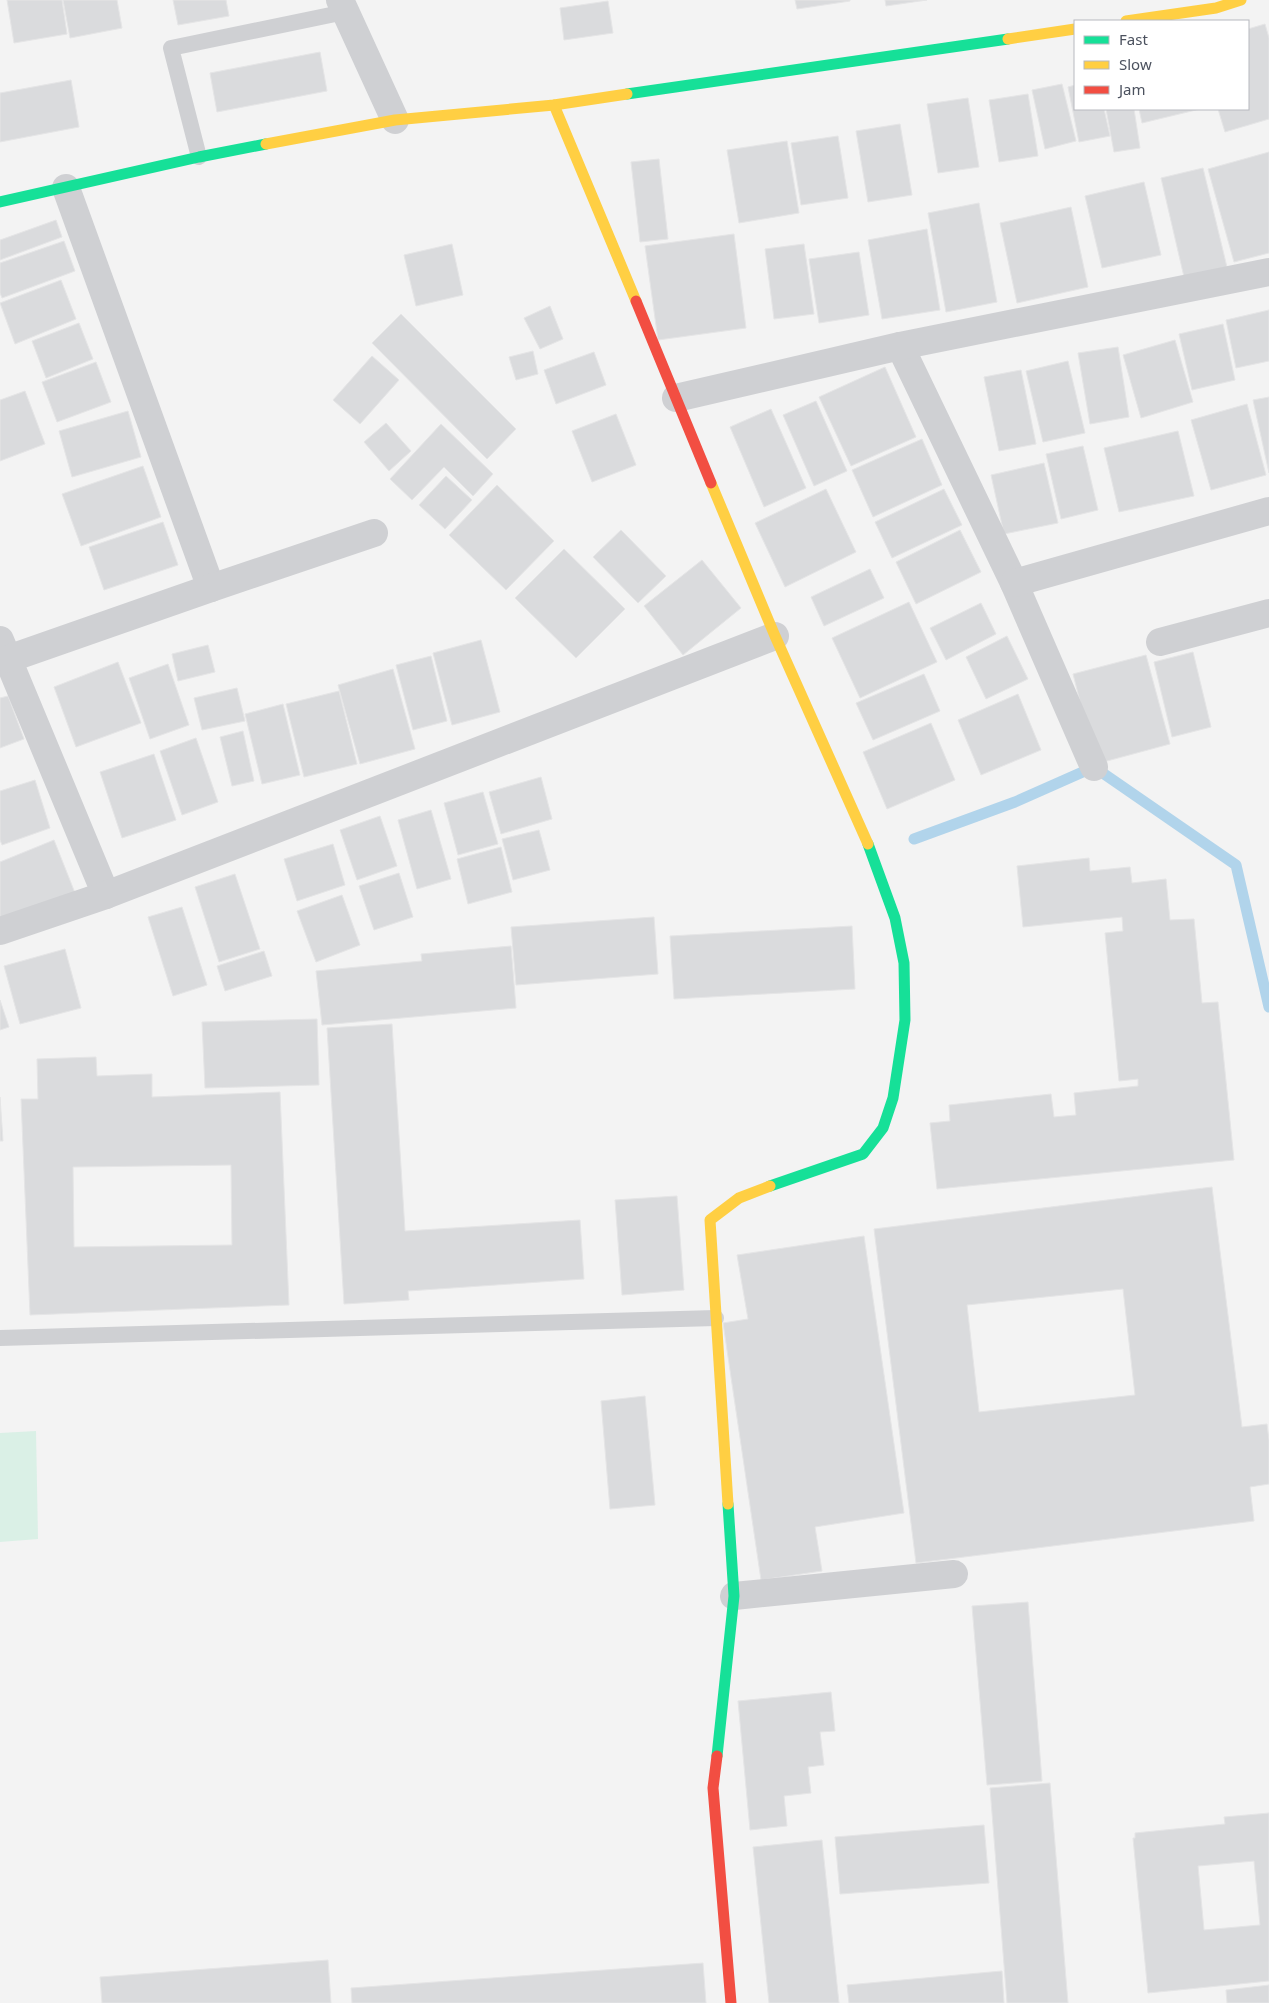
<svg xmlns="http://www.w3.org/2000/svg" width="1269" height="2003" viewBox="0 0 1269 2003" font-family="'Noto Sans',sans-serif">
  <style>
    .green { fill: #daf0e6 }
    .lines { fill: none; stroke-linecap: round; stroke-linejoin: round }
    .stream { stroke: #b1d4eb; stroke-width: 11 }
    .building { fill: #dadbdd; stroke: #e5e5e6; fill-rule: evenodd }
    .lane { stroke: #cfd0d3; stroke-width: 16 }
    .street { stroke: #cfd0d3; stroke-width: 28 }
    .fast { stroke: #16e098; stroke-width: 11 }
    .slow { stroke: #ffcf43; stroke-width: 11 }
    .jam { stroke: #f24e42; stroke-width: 11 }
  </style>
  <rect width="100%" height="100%" fill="#f3f3f3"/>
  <polygon class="green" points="36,1431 38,1539 0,1542 0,1433"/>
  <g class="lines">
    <polyline class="stream" points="914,839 1015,802 1094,767 1236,865 1269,1007"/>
  </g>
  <g class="building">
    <polygon points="7,0 62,0 67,34 14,43"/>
    <polygon points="63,0 117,0 122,28 70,38"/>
    <polygon points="173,0 226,0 229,16 178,25"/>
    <polygon points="795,0 850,0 850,1 797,9"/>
    <polygon points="885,0 927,0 886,6"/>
    <polygon points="608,1 613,33 564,40 560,8"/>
    <polygon points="1265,24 1269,38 1269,119 1225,132 1218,109 1248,109 1248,29"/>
    <polygon points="320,52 327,91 217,112 210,73"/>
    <polygon points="71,80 79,127 0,142 0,93"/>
    <polygon points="1062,84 1076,141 1045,149 1032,90"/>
    <polygon points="1075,85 1075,109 1104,109 1110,136 1079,142 1068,87"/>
    <polygon points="1028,94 1038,156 999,162 989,100"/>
    <polygon points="968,98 979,167 938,173 927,104"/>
    <polygon points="1106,109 1134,109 1140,148 1114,152"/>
    <polygon points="1139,109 1200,109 1142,123"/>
    <polygon points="900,124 912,195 868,202 856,131"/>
    <polygon points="838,136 848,198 801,205 791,143"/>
    <polygon points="787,141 799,213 739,223 727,150"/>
    <polygon points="1269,152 1269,253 1234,262 1208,169"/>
    <polygon points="659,159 668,239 640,242 631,162"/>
    <polygon points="1203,168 1227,267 1184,277 1161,178"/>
    <polygon points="1144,182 1161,255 1102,268 1085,196"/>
    <polygon points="979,203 997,302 946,312 928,213"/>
    <polygon points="1071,207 1088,287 1017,303 1000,223"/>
    <polygon points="56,220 62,237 0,260 0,240"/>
    <polygon points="927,229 940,310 882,319 868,240"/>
    <polygon points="734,234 746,328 658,340 645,246"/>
    <polygon points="64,241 75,271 2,298 0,293 0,263"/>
    <polygon points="452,244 463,295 416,306 404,255"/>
    <polygon points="804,244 814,314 774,319 765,249"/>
    <polygon points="859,252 869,315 819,323 809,259"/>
    <polygon points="61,280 76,319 15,344 0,303"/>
    <polygon points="550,306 563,339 540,349 524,318"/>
    <polygon points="1269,310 1269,361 1236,368 1226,320"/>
    <polygon points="401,314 516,429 487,459 372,343"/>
    <polygon points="79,323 93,359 46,378 32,341"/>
    <polygon points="1223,324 1235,380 1192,390 1179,334"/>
    <polygon points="1175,340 1193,402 1141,418 1123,355"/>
    <polygon points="1118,347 1129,417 1090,424 1078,353"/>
    <polygon points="533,351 538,374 516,380 509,357"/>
    <polygon points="594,352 606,385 556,404 544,370"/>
    <polygon points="372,356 399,380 360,424 333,400"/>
    <polygon points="1068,361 1085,433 1043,442 1026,371"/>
    <polygon points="96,362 111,402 57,422 42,382"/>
    <polygon points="885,367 916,437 851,466 819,397"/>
    <polygon points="1021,370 1036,444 999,451 984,377"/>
    <polygon points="25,391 45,444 0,461 0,400"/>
    <polygon points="1269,397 1269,473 1253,400"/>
    <polygon points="816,401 847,471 814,486 783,415"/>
    <polygon points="1247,404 1266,475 1211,490 1191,420"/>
    <polygon points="771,409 806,488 764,507 730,427"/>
    <polygon points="128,411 141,457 72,477 59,431"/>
    <polygon points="616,414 636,465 592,482 572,431"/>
    <polygon points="386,423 411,451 389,471 364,442"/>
    <polygon points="441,424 493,474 473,496 444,467 412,500 390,479"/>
    <polygon points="1178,431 1194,496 1119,512 1104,448"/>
    <polygon points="922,439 942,485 873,517 852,470"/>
    <polygon points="1083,446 1098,510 1061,519 1046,454"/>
    <polygon points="1044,463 1058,523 1004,534 991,475"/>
    <polygon points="143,466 161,517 81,546 62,494"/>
    <polygon points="446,476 472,500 445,529 419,505"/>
    <polygon points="497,485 554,541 506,590 449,535"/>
    <polygon points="826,489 856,552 785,587 755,523"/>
    <polygon points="944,489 962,525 892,558 875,522"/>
    <polygon points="163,522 178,565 104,590 89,547"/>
    <polygon points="621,530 666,576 638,603 593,557"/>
    <polygon points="960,530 981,572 916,604 896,562"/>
    <polygon points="564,549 625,609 576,658 515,598"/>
    <polygon points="702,560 741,608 683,655 644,606"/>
    <polygon points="870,569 884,598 824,626 811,597"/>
    <polygon points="909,602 937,662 860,698 832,638"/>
    <polygon points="981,603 996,634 946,660 930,628"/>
    <polygon points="1007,636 1028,679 986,699 966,657"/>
    <polygon points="481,640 500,712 452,725 433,653"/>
    <polygon points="208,645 215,672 178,681 172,654"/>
    <polygon points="1193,652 1211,727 1172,737 1154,662"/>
    <polygon points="1146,655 1170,744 1096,764 1073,674"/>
    <polygon points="431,656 447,721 413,730 396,665"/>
    <polygon points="118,662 141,723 76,747 54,687"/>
    <polygon points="168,664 189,725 150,739 129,678"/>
    <polygon points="393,669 415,749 360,764 338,685"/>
    <polygon points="924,674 940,711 873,740 856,703"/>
    <polygon points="237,688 245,721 202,730 194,698"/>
    <polygon points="339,691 357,764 304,777 286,704"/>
    <polygon points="1018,694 1041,750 981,775 958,720"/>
    <polygon points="8,696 24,739 0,748 0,698"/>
    <polygon points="283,704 300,775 262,784 245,714"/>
    <polygon points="931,723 955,780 887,809 863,752"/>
    <polygon points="243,731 254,781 232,786 220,737"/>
    <polygon points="196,738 218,802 182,815 160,751"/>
    <polygon points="154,754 176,820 122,838 100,772"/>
    <polygon points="541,777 552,819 501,834 489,792"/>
    <polygon points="35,780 50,828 2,845 0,840 0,791"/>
    <polygon points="483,792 498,844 458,855 444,803"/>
    <polygon points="431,810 451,879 417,889 398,820"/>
    <polygon points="380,816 397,866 357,880 340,830"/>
    <polygon points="539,830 550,870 513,880 502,839"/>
    <polygon points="54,840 75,893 0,922 0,862"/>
    <polygon points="333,844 345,885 297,901 284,859"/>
    <polygon points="501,847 512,892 468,904 457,859"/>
    <polygon points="1089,858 1090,871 1130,867 1132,883 1166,879 1170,920 1194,919 1202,1003 1218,1002 1234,1160 937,1189 930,1123 950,1121 949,1105 1051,1094 1054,1117 1076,1115 1074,1093 1138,1086 1138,1079 1119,1081 1105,933 1123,931 1122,917 1023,927 1017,866"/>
    <polygon points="399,873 413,917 374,930 359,886"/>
    <polygon points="235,874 260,949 219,962 195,887"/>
    <polygon points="342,895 360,945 316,962 297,911"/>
    <polygon points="182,907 207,985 173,996 148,917"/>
    <polygon points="654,917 658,974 516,985 511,927"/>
    <polygon points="852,926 855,989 674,999 670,936"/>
    <polygon points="511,946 516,1008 322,1025 316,971 422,961 421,954"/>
    <polygon points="65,949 81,1008 20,1024 4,966"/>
    <polygon points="264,951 272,976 225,991 217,966"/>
    <polygon points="0,1000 9,1027 0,1030"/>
    <polygon points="317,1019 319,1085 205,1088 202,1022"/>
    <polygon points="392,1024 405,1231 580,1220 584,1279 408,1291 409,1300 344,1304 327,1028"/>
    <path d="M96 1057 97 1076 152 1074V1097L280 1092 289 1305 30 1315 21 1099H38L37 1059ZM231 1165 232 1245 74 1247 73 1167Z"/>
    <polygon points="0,1097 3,1141 0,1141"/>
    <path d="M1212 1187 1242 1427 1267 1424 1269 1440V1484L1250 1487 1254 1521 916 1563 874 1229ZM1123 1289 1135 1395 979 1412 967 1305Z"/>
    <polygon points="677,1196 684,1290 622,1295 615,1200"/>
    <polygon points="864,1236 904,1513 815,1527 822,1571 761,1580 723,1323 748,1319 737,1255"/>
    <polygon points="645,1396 655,1505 610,1509 601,1401"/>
    <polygon points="1028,1602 1042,1781 987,1785 972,1606"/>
    <polygon points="831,1692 835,1731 820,1732 824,1765 808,1767 811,1793 784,1796 787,1826 750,1830 738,1701"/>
    <polygon points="1050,1783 1068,2003 1007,2003 990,1788"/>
    <path d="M1269 1813V1981L1148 1993 1133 1838H1135V1833L1225 1824 1224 1817ZM1254 1861 1260 1925 1204 1930 1198 1866Z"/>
    <polygon points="984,1825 989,1883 840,1894 835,1837"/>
    <polygon points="822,1840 839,2003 769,2003 753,1847"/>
    <polygon points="328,1960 331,2003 102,2003 100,1977"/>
    <polygon points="703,1963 706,2003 352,2003 351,1988"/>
    <polygon points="1002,1971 1004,2003 849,2003 847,1985"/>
    <polygon points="1269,1985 1269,2003 1227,2003 1226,1990"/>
  </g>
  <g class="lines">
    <g class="lane">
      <polyline points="199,157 171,48 345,12"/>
      <polyline points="0,1338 716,1318"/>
    </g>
    <g class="street">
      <polyline points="340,0 395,120"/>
      <polyline points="66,188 211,588"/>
      <polyline points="900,346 1014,583 1094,767"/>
      <polyline points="676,398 900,346 1269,272"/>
      <polyline points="1014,583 1269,511"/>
      <polyline points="0,640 106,895"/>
      <polyline points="1160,642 1269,613"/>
      <polyline points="8,659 211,588 374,533"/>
      <polyline points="0,931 106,895 775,636"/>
      <polyline points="734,1596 954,1574"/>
    </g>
    <g class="fast">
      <polyline points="627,94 1008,39"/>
      <polyline points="0,202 199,157 266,144"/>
      <polyline points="770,1186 863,1154 883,1128 893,1098 905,1020 904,963 895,918 868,844"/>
      <polyline points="717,1756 734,1596 728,1504"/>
    </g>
    <g class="slow">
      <polyline points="1126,21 1216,8 1241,0"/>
      <polyline points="1008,39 1075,29"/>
      <polyline points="554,105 636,301"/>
      <polyline points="266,144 395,120 554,105 627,94"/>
      <polyline points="711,483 775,636 868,844"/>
      <polyline points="728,1504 710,1220 739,1198 770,1186"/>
    </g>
    <g class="jam">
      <polyline points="636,301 711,483"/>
      <polyline points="717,1756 713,1788 731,2003"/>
    </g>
  </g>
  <rect x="1074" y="20" width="175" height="90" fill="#ffffff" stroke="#b7b9bf"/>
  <rect x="1084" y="36" width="25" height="8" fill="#16e098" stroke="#b7b9bf"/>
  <text x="1119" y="45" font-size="15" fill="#4b515e">Fast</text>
  <rect x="1084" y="61" width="25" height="8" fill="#ffcf43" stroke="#b7b9bf"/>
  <text x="1119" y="70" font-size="15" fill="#4b515e">Slow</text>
  <rect x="1084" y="86" width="25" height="8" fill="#f24e42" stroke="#b7b9bf"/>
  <text x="1119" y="95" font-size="15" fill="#4b515e">Jam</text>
</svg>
